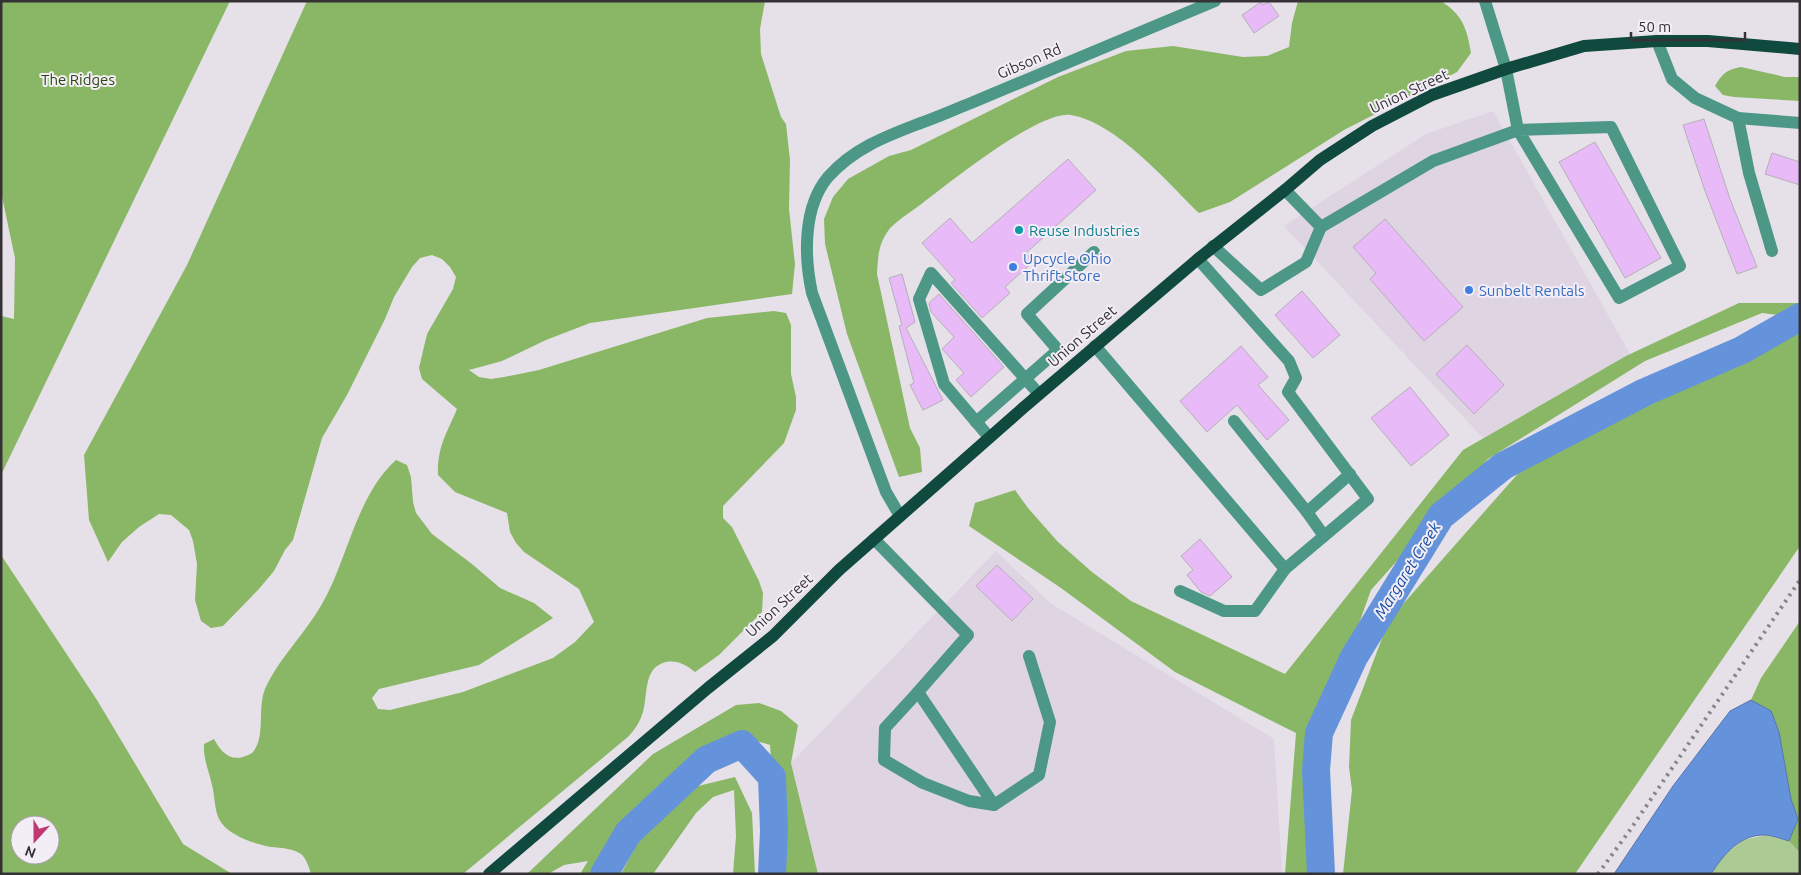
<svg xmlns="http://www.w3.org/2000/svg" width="1801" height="875" viewBox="0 0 1801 875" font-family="Ubuntu,sans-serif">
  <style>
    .built { fill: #dfd4e2 }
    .green { fill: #accb94 }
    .forest { fill: #8ab766; fill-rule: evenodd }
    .water { fill: #6593db; stroke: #5776aa }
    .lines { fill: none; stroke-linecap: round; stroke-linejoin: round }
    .river { stroke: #6593db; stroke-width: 28 }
    .building { fill: #e8bbf8; stroke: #b6afb8 }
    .minor { stroke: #4c9785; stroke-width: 12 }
    .major { stroke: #10493d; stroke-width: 12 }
    .rail { stroke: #89848a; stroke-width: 4; stroke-dasharray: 2.5 5; stroke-linecap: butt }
    .culture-dot { fill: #0f9aa8; stroke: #f3edf6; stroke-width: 2 }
    .shop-dot { fill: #3f7fe0; stroke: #f3edf6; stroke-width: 2 }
    .labels { text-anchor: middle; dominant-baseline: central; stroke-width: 4; stroke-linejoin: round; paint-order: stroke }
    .street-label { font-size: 15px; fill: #353236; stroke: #f3edf6 }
    .park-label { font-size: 15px; fill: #2b470e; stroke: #f3edf6 }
    .culture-label { font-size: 15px; fill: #0d838f; stroke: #f3edf6; text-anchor: start }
    .shop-label { font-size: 15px; fill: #366cbe; stroke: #f3edf6; text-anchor: start }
    .water-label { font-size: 16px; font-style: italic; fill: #154ea3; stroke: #f3edf6 }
  </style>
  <rect width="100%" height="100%" fill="#e6e0e8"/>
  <g class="built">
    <polygon points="1493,111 1630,354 1483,438 1284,226 1426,134"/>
    <polygon points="996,551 1050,603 1274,739 1282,874 818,874 791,763"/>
  </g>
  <polygon class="green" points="1766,835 1789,841 1800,853 1800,874 1711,874 1724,855 1743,840"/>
  <g class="forest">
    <polygon points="1,1 230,1 1,475 1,316 14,319 15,258 1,192"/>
    <path d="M307 1H765L760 29 761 54 781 117 786 124 790 160 789 209 795 264 792 294 590 323 546 340 502 361 469 370 479 377 491 379 504 377 539 370 707 318 774 311 786 313 791 325V374L796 397V410L784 443 723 506V518L732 527 759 581 763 593 762 612 719 655 695 672C686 665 678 660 666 662 643 667 648 695 643 712 640 722 635 729 629 736L463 874H311C309 867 306 858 301 854 292 848 281 848 271 847 254 844 227 835 219 819 214 808 215 796 212 785 209 771 203 759 204 744L214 739C220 750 228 761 243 757 246 756 251 754 253 752 266 736 257 709 265 689 279 658 305 634 322 604 348 559 356 496 396 460L407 465 411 477 413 502 416 513 432 534 472 564 500 588 534 603 553 618 479 665 379 689 372 698 378 709 390 710 463 692 553 658 575 642 594 622 579 589 524 552 516 543 510 532 507 513 455 492 438 475C437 447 447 433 457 409L422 379 419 368 427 334 453 289 456 277 450 267 442 259 432 255 420 258 412 267 394 297 385 319 347 395 322 438 293 540 285 550 274 571 258 590 223 626 211 628 201 621 195 600 197 564 193 541 189 530 171 515 159 514 139 527 122 542 108 562 89 520 84 455 187 265Z"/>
    <path d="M1298 1H1441C1463 15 1467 29 1471 53L1457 72 1344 130 1230 202 1199 213C1166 181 1117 123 1071 115 1039 110 948 184 920 205 911 212 894 222 888 231 878 245 878 258 877 274L910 428 920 448 922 472 899 477 847 334 825 244 824 219 833 197 848 179 889 156 911 150 1058 77 1126 51 1173 46 1243 57 1267 56 1289 47 1292 23Z"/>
    <path d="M1741 67 1785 77H1800V101L1734 97 1723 95 1715 86C1722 74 1727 69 1741 67Z"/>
    <polygon points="1739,303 1800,303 1800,318 1762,313 1645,361 1488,459 1371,590 1334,693 1315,736 1319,868 1317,874 1285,874 1296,733 1175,672 1061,588 969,526 975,503 1015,490 1028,508 1058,542 1092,572 1131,601 1285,674 1463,450 1626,356"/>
    <polygon points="1786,323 1800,330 1800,546 1575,874 1343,874 1352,790 1349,767 1351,720 1389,620 1529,461 1767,336"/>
    <path d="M1 555 97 700 183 844 232 874H1ZM20 825H50V855H20Z"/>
    <polygon points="1800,621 1800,853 1789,841 1798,819 1751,700 1761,678"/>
    <polygon points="759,703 781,711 798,725 791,763 818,874 779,874 770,745 747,738 722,738 704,754 684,766 656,788 597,874 580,874 588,861 564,865 548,874 527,874 653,754 736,705"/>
    <polygon points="735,777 752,813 755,874 733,874 736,836 734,790 713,797 696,813 653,874 621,874 642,835 657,816 694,787"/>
  </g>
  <path class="water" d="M1751 700 1771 711 1779 732 1791 799 1798 819 1789 841C1782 839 1774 836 1766 835 1740 834 1724 854 1711 874H1614L1673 786 1730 711Z"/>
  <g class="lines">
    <g class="river">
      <polyline points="604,874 628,833 706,760 742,744 772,777 774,831 772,874"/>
      <polyline points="1321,874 1316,770 1319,733 1354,657 1441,516 1503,466 1645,392 1742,350 1800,317"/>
    </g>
  </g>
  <g class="building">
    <polygon points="1261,2 1263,5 1269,2 1279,16 1254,33 1242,15"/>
    <polygon points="1704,119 1730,199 1757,267 1737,274 1705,191 1683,125"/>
    <polygon points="1595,142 1661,258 1625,278 1559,162"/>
    <polygon points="1772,153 1800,162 1800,185 1765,174"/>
    <polygon points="1068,159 1096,190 1026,253 1033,262 1005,287 1010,293 982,318 951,283 955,280 922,243 950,218 972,243"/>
    <polygon points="1385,219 1463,307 1424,341 1370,279 1376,273 1353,247"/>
    <polygon points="902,274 915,322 906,328 943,400 923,410 910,385 914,383 899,326 902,325 889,278"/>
    <polygon points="1302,291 1340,335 1313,358 1275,315"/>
    <polygon points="939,294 1004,367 971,397 956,380 964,373 942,349 954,337 931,312 929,303"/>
    <polygon points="1467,345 1504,385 1474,414 1436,374"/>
    <polygon points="1241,346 1268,377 1258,385 1289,420 1267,440 1237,405 1207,432 1180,401"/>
    <polygon points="1410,387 1449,435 1411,466 1371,418"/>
    <polygon points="1200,539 1232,577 1210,596 1201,592 1187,575 1193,570 1181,556"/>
    <polygon points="997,565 1033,599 1012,621 976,586"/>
  </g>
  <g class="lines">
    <g class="minor">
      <polyline points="1657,41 1672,79 1695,98 1738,118 1800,123"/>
      <polyline points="1738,118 1749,173 1772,251"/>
      <polygon points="1611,127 1680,266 1619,298 1518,130"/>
      <polyline points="1285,190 1321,227 1433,161 1518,130 1506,69 1485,1"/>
      <polyline points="1213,246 1261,290 1306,262 1321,227"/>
      <polyline points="1095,346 1285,569 1368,499 1288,392 1296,378 1289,361 1198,259"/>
      <polyline points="1234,421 1307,512 1324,536"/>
      <polyline points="976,422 1058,350 1027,314 1094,252"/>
      <polyline points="989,437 944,384 919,299 931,273 1039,394"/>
      <polyline points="1307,512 1350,474"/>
      <path d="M900 516 886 492 812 293C804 256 803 207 828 177 853 149 884 137 918 124 936 118 953 110 971 103 1052 69 1133 35 1215 1"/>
      <polyline points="874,539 968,635 918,692 994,805 1039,775 1050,722 1029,656"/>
      <polyline points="1180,591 1224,611 1255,611 1285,569"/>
      <polyline points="918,692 885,728 884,760 923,783 969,801 994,805"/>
    </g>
    <polyline class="major" points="489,874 708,688 773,636 839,570 1023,408 1198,259 1285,190 1320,160 1372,126 1432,95 1506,69 1584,46 1657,41 1708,41 1800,49"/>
    <polyline class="rail" points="1598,874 1630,830 1800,580"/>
  </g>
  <circle class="culture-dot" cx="1019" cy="230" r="5"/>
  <g class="shop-dot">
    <circle cx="1013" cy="267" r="5"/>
    <circle cx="1469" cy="290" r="5"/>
  </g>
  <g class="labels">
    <g class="street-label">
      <text transform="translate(1029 61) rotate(-23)">Gibson Rd</text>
      <text transform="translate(1409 91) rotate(-25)">Union Street</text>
      <text transform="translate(1082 336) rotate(-41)">Union Street</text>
      <text transform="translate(779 605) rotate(-43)">Union Street</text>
    </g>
    <g class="park-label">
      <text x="78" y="79">The Ridges</text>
    </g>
    <g class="culture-label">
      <text x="1029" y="230">Reuse Industries</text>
    </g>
    <g class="shop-label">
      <text x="1023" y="258">Upcycle Ohio<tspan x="1023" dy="17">Thrift Store</tspan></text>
      <text x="1479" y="290">Sunbelt Rentals</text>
    </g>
    <g class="water-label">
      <text transform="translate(1407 570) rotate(-58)">Margaret Creek</text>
    </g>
  </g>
  <rect width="1801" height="875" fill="none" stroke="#353236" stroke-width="5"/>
  <g transform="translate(35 840) rotate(201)"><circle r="24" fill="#f3edf6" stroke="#a7a2a9"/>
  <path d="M0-4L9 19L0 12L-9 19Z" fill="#c13771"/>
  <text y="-8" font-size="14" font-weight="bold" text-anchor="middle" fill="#353236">N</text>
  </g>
  <path d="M1631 32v8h114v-8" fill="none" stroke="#353236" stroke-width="2.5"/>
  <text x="1638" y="32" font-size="15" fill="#353236" stroke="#f3edf6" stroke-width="4" paint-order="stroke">50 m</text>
</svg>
